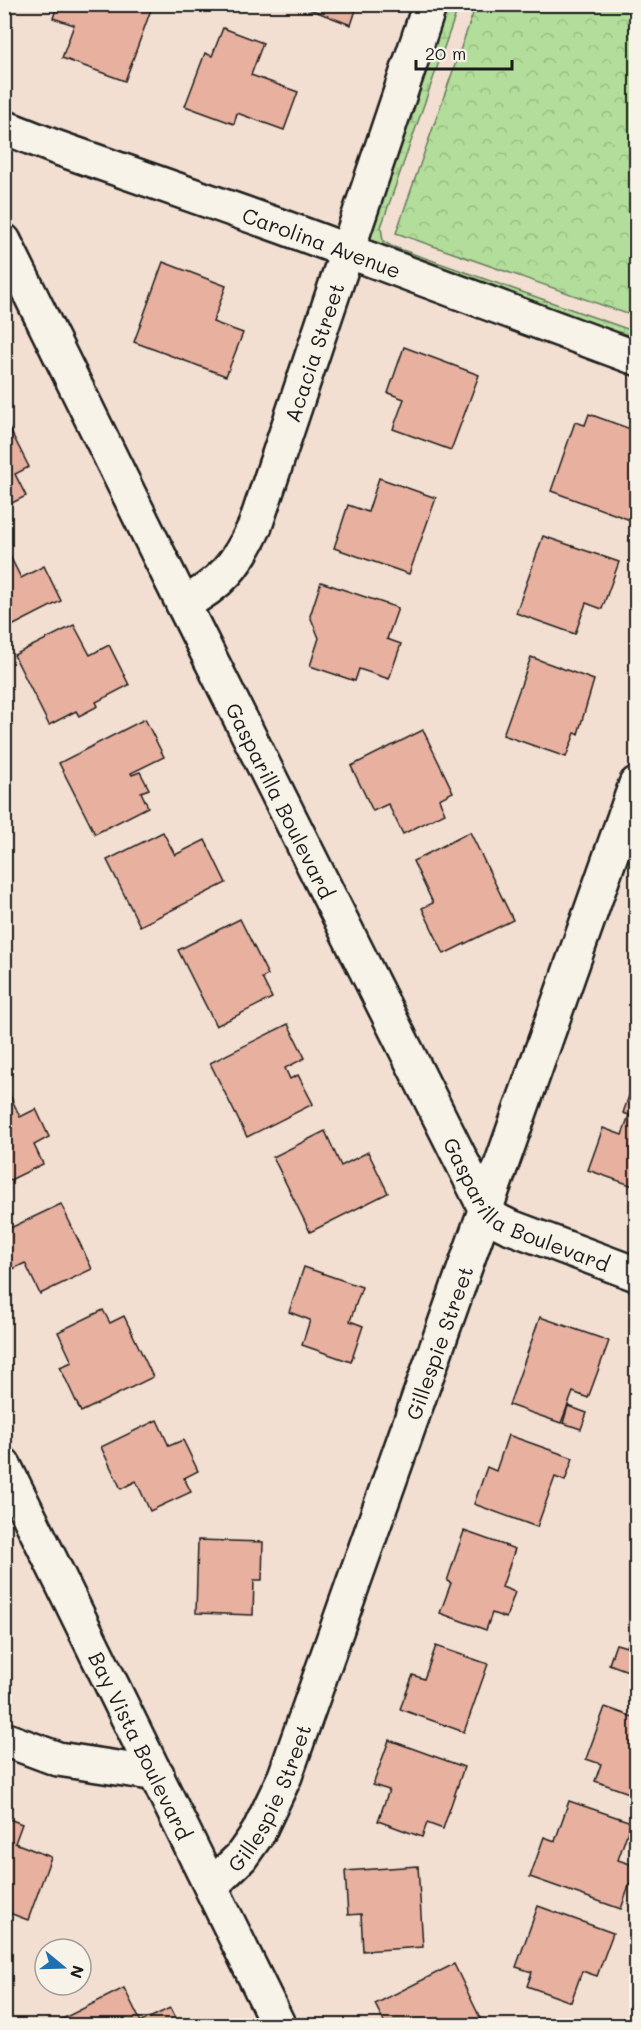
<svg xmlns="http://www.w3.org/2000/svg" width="641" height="2030" viewBox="0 0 641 2030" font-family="Mali,sans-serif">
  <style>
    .wetland { fill: url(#wetland-marsh); stroke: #677c5b; stroke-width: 1.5 }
    .park { fill: url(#park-crowns); stroke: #677c5b; stroke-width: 1.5 }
    .building { fill: #e8b09f; stroke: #1c1c1c; stroke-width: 1.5 }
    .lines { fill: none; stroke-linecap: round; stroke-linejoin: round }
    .minor-casing { stroke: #1c1c1c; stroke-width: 38 }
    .minor { stroke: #f7f3e8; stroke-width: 33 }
    .labels { text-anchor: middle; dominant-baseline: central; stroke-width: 4.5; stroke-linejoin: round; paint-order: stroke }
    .street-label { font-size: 21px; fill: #1c1c1c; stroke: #f7f3e8 }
  </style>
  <defs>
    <pattern id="wetland-marsh" width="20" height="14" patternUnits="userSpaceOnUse" patternTransform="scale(1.5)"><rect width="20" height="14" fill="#b2dd9a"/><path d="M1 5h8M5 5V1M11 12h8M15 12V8" fill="none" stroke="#98bd84"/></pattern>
    <pattern id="park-crowns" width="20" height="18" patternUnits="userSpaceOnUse" patternTransform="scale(1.5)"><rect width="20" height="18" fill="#b2dd9a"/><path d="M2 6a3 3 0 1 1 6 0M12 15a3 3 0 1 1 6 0" fill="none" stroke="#98bd84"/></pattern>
  </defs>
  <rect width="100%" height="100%" fill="#f2dfd2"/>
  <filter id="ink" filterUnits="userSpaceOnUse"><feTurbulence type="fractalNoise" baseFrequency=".0167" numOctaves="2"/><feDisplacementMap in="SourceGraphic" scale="12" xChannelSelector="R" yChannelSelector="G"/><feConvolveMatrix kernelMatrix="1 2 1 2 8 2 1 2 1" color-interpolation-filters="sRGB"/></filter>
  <g filter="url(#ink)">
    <polygon class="wetland" points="437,5 459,5 381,227 383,241 391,246 636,332 636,367 345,264"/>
    <polygon class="park" points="476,5 636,5 636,317 396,233"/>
    <g class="building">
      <polygon points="58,4 153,4 125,81 62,58 74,25 53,18"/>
      <polygon points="296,4 358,4 351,25"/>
      <polygon points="223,28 263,43 251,75 298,92 284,130 237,113 234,124 185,106 205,53 212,56"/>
      <polygon points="163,262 226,286 213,322 243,333 226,376 134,342"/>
      <polygon points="404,347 479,375 451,450 393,429 404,399 388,393"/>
      <polygon points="589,414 636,431 636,461 633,470 636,472 636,511 633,521 551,491 575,422 585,425"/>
      <polygon points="4,418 29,467 15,474 26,496 4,507"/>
      <polygon points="379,478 436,498 409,574 334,548 348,505 368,512"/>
      <polygon points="543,536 619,562 602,609 586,603 575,634 516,613"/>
      <polygon points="4,544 21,578 44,566 61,601 4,630"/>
      <polygon points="321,582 398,608 387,639 401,644 389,679 359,669 355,681 310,666 319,638 310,616"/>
      <polygon points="74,625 90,655 109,645 129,685 96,702 98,706 79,716 76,711 49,725 14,655"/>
      <polygon points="531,657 594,680 578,734 575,733 566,757 503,735"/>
      <polygon points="145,719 164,757 131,773 132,775 140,772 149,789 141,792 148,807 95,834 59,763"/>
      <polygon points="423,730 453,792 439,799 445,813 403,834 388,804 373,811 351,766"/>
      <polygon points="163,832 175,855 205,840 226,883 140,926 107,860"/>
      <polygon points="470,832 513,920 444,954 422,908 433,903 413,861"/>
      <polygon points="240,919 268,975 262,978 272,998 216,1026 178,950"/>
      <polygon points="288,1024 305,1058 285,1068 290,1079 298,1075 313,1104 247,1137 210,1063"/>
      <polygon points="631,1090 636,1092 636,1187 588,1170 603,1128 622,1135 629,1115 623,1113"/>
      <polygon points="8,1091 20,1117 36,1109 49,1137 34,1145 43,1164 4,1183 4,1092"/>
      <polygon points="325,1131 341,1166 368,1152 388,1193 310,1232 273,1157"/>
      <polygon points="61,1204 92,1269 40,1294 25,1263 13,1269 4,1251 4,1231"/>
      <polygon points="304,1267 362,1287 350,1321 363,1326 351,1362 302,1345 310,1320 289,1312"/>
      <polygon points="103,1310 110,1323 124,1316 153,1377 81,1412 60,1367 72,1362 58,1332"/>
      <polygon points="540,1317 609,1341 588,1398 573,1392 561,1423 509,1405"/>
      <polygon points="568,1406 587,1413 581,1429 563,1423"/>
      <polygon points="157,1420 169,1446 183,1440 198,1471 184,1478 191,1492 150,1511 136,1481 121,1489 101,1447"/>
      <polygon points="508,1435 573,1458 565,1481 555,1477 537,1527 474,1504 487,1467 496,1471"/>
      <polygon points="464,1531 515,1549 502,1587 515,1592 506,1618 492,1613 486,1630 440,1613 451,1583 447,1581"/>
      <polygon points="198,1540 263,1542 262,1580 254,1580 253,1615 196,1613"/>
      <polygon points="636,1621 636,1674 609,1664 616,1644 627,1647"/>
      <polygon points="436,1646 488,1664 464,1732 400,1709 413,1675 424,1679"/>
      <polygon points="605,1707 636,1718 636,1781 632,1794 595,1781 601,1764 586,1759"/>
      <polygon points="389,1740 464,1767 443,1829 427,1823 422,1837 378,1821 389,1790 373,1785"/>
      <polygon points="569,1801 631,1822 618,1860 636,1866 621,1909 530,1877 544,1837 555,1841"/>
      <polygon points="4,1817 22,1824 15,1843 51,1857 28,1920 4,1911"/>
      <polygon points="418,1866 423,1947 363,1951 361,1914 348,1915 345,1871"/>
      <polygon points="538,1906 613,1933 597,1976 582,1971 571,2002 527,1986 532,1972 516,1967"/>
      <polygon points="454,1964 484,2026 386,2026 375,2004"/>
      <polygon points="124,1988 141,2022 170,2008 179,2026 65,2026 62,2019"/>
    </g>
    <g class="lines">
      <g class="minor-casing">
        <g id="minor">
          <path id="s1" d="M4 127 55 147 283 227 636 358"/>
          <path id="s2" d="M4 241 183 604 486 1210 496 1220 508 1226 636 1274"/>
          <path id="s3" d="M183 604C221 584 237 565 255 526L430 4"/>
          <path id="s4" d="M4 1465 279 2026"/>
          <polyline points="4,1739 58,1759 157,1774"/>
          <path id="s5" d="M211 1886 241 1857 258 1833 285 1776 636 784"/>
        </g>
      </g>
      <use href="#minor" class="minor"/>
    </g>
  </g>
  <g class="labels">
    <g class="street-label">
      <text stroke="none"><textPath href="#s1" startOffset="338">Carolina Avenue</textPath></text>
      <text stroke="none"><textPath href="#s3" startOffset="292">Acacia Street</textPath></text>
      <text stroke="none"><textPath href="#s2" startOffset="624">Gasparilla Boulevard</textPath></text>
      <text stroke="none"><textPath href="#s2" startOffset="1110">Gasparilla Boulevard</textPath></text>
      <text stroke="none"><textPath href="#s5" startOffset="594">Gillespie Street</textPath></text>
      <text stroke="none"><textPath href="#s4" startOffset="312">Bay Vista Boulevard</textPath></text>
      <text stroke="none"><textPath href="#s5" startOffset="108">Gillespie Street</textPath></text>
    </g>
  </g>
  <rect width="641" height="2030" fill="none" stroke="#f7f3e8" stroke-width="24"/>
  <rect x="12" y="12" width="617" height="2006" fill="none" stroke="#1c1c1c" stroke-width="2" filter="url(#ink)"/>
  <g transform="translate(63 1967) rotate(109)"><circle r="28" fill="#f7f3e8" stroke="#9f9d96" stroke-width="1.5"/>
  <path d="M0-4.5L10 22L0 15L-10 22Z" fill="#1f6fb2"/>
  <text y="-9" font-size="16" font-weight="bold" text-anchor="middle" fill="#1c1c1c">N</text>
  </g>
  <path d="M416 60v9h96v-9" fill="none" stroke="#1c1c1c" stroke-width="3"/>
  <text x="425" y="60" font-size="18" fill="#1c1c1c" stroke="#f7f3e8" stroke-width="4.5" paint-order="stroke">20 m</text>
</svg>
